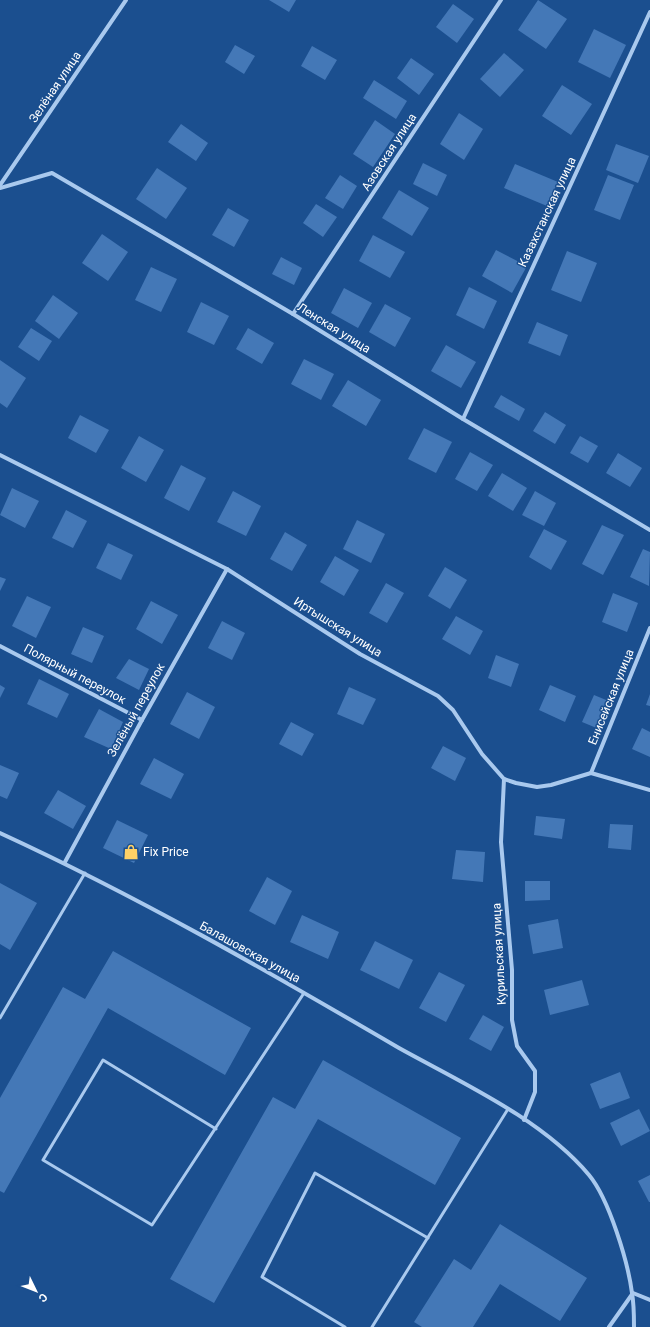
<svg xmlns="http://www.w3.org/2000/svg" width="650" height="1327" viewBox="0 0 650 1327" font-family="Roboto,sans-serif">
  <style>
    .building { fill: #4478b7 }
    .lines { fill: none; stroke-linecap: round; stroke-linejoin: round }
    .lane { stroke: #a9c9ee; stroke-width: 3 }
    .street { stroke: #a9c9ee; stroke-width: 4 }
    .labels { text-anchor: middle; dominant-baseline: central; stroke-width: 3; stroke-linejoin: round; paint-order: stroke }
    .street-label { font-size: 12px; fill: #fff; stroke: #1b4f8f }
    .poi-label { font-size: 12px; fill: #fff; stroke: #1b4f8f; text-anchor: start }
  </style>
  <rect width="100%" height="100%" fill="#1b4f8f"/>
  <g class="building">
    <polygon points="269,0 296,0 289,12"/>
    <polygon points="538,0 567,19 546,49 518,30"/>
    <polygon points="453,4 474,19 457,43 436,27"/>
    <polygon points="594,29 626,45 610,78 578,62"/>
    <polygon points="235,45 255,56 244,74 225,62"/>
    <polygon points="312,46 337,60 325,80 301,66"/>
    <polygon points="504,53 524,70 500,97 480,79"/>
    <polygon points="411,58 434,74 419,95 397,78"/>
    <polygon points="374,80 407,101 396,119 363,98"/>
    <polygon points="562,85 592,104 571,135 542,116"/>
    <polygon points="459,113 483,129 464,160 440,144"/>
    <polygon points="375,120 395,134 373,167 353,154"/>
    <polygon points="181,124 208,143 196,161 168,142"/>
    <polygon points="616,144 649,156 638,183 606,170"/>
    <polygon points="423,163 447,175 437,196 413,184"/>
    <polygon points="515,164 558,182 547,206 504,188"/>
    <polygon points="157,168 187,188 166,219 136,199"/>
    <polygon points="340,175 357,186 343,209 325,198"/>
    <polygon points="608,175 634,185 620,220 594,210"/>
    <polygon points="399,190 429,208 412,236 382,218"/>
    <polygon points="316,204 337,217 323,237 303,223"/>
    <polygon points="228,208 249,220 234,247 212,235"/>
    <polygon points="102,234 128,252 108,281 82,263"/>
    <polygon points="373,235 405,252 390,278 359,261"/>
    <polygon points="496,250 527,266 512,293 482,276"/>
    <polygon points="567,251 597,263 581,302 551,290"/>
    <polygon points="281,257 302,268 294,285 272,274"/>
    <polygon points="151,267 177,279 161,312 135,300"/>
    <polygon points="469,287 497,301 484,329 456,315"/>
    <polygon points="344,288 372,303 358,328 331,313"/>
    <polygon points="53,295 78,313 59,339 35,321"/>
    <polygon points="201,302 229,316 214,345 187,332"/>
    <polygon points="385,304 411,318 395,347 369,332"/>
    <polygon points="537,322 568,335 560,356 528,343"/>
    <polygon points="31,328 52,341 39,361 18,347"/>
    <polygon points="248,328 274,343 262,364 236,349"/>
    <polygon points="446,345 476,362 461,388 431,371"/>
    <polygon points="304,359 334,374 321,400 291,384"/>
    <polygon points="0,360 26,378 7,408 0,403"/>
    <polygon points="348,380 381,400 366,426 332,406"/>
    <polygon points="501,395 525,409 519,421 494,407"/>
    <polygon points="545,412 566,425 555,444 533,431"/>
    <polygon points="80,415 109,430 96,453 68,438"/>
    <polygon points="424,428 452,442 436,473 408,459"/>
    <polygon points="139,436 164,450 146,482 121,468"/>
    <polygon points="580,436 598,446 588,463 570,453"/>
    <polygon points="470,452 493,465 477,491 455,479"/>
    <polygon points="618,453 642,468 630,487 606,473"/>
    <polygon points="181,465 206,478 189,511 164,498"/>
    <polygon points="502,473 527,488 513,511 488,496"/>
    <polygon points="12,488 39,501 25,528 0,515"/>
    <polygon points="233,491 261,506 246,536 217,522"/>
    <polygon points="535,491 556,503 544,526 522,515"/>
    <polygon points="66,510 87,521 73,548 52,538"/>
    <polygon points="357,520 385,534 371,563 343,549"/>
    <polygon points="602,525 624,535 603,575 582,564"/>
    <polygon points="544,529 567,541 551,570 529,557"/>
    <polygon points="285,532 307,545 292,571 270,559"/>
    <polygon points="108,543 133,555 121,580 96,568"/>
    <polygon points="643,549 650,552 649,586 630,577"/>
    <polygon points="335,556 359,570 344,596 320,582"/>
    <polygon points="445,567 467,580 450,609 428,596"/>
    <polygon points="0,577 6,579 0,591"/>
    <polygon points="386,583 404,593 387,623 369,613"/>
    <polygon points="613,593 638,603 627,632 602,622"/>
    <polygon points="27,596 51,607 36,638 12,626"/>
    <polygon points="151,601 178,615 162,644 136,629"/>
    <polygon points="456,616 483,631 470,655 442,639"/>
    <polygon points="222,621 245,633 232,660 208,648"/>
    <polygon points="83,627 104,636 92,663 71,654"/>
    <polygon points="496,655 519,664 511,687 488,678"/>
    <polygon points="129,659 149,669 139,690 116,678"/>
    <polygon points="39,679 69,694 57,718 27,704"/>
    <polygon points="0,685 5,688 0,698"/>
    <polygon points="550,685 576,696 565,722 539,710"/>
    <polygon points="349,687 376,699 363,725 337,714"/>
    <polygon points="187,692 215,707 199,739 170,724"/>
    <polygon points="650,694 650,706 646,705"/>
    <polygon points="594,695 611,702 599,729 582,722"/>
    <polygon points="99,709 123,722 111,749 84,737"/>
    <polygon points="291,722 314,734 302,756 279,744"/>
    <polygon points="642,728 650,732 650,757 632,749"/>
    <polygon points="443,746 466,758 455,781 431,768"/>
    <polygon points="154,758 184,774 171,799 140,784"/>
    <polygon points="0,765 19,773 7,799 0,796"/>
    <polygon points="58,790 86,806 73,829 44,813"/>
    <polygon points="536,816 565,819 562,839 534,835"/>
    <polygon points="117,820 148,835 134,863 103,848"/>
    <polygon points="610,824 633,825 631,850 608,848"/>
    <polygon points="456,850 485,852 483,882 452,879"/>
    <polygon points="267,877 292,891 275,925 249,911"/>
    <polygon points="525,881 550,881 550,900 525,901"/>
    <polygon points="0,883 37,903 10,950 0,944"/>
    <polygon points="302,915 339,932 328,959 290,942"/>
    <polygon points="558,919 563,948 533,954 528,925"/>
    <polygon points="375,941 413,960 399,989 360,970"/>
    <polygon points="113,951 251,1028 225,1075 108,1008 4,1193 0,1191 0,1098 63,987 85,999"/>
    <polygon points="439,972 465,985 446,1022 419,1008"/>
    <polygon points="582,980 589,1005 550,1015 544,990"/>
    <polygon points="483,1015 504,1027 491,1051 469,1039"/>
    <polygon points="323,1060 461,1138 435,1185 318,1119 214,1303 170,1279 273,1097 295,1109"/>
    <polygon points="620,1072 630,1098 600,1109 590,1084"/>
    <polygon points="639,1109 650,1131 621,1146 610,1123"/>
    <polygon points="650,1175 650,1202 649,1202 638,1181"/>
    <polygon points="500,1224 587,1278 560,1321 500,1284 473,1327 422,1327 414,1322 454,1259 471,1270"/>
  </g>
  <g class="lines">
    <g class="lane">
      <polyline points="0,1018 85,873"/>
      <polyline points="216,1129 103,1060 43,1160 152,1225 304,993"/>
      <polyline points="345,1327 262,1277 315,1173 428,1238"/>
      <polyline points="372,1327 508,1109"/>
    </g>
    <g class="street">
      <polyline points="0,185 126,0"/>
      <polyline points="0,188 52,173 293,314 463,419 650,530"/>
      <polyline points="293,314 501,0"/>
      <polyline points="463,419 650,12"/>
      <polyline points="0,455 227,569 360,654 438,696 453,710 482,754 504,779 516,783 537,787 551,785 591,773 650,790"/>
      <polyline points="0,646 142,720"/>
      <polyline points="591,773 650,628"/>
      <polyline points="504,779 501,842 512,970 512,1020 517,1046 535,1071 535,1092 524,1120"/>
      <path d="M0 833C137 896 269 972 399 1048 462 1083 542 1119 589 1175 609 1199 628 1262 632 1293 634 1304 634 1316 634 1327"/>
      <polyline points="65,862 142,720 227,569"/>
      <polyline points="609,1327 633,1293 650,1300"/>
    </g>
  </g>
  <defs>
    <g id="shop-bare" transform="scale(1.2)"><path d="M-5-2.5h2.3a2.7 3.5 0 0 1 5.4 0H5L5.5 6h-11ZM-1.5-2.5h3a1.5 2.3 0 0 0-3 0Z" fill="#ffd166" stroke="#1b4f8f" stroke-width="2.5" paint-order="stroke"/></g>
  </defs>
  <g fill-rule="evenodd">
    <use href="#shop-bare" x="131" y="852"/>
  </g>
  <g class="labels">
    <g class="street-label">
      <text transform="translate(55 87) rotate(-56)">Зелёная улица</text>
      <text transform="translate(389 152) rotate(-57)">Азовская улица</text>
      <text transform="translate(547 212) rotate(-65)">Казахстанская улица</text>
      <text transform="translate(334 328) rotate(32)">Ленская улица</text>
      <text transform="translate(338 627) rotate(32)">Иртышская улица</text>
      <text transform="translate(75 674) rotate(28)">Полярный переулок</text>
      <text transform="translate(611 697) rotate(-68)">Енисейская улица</text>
      <text transform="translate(136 710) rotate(-61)">Зелёный переулок</text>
      <text transform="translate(250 952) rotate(29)">Балашовская улица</text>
      <text transform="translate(499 954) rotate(-93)">Курильская улица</text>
    </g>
    <g class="poi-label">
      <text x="143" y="852">Fix Price</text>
    </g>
  </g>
  <g transform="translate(36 1291) rotate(133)" stroke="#1b4f8f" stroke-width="3" paint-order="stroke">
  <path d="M0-3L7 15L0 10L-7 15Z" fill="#ffffff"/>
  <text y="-6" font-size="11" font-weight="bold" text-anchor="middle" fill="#ffffff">С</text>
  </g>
</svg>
